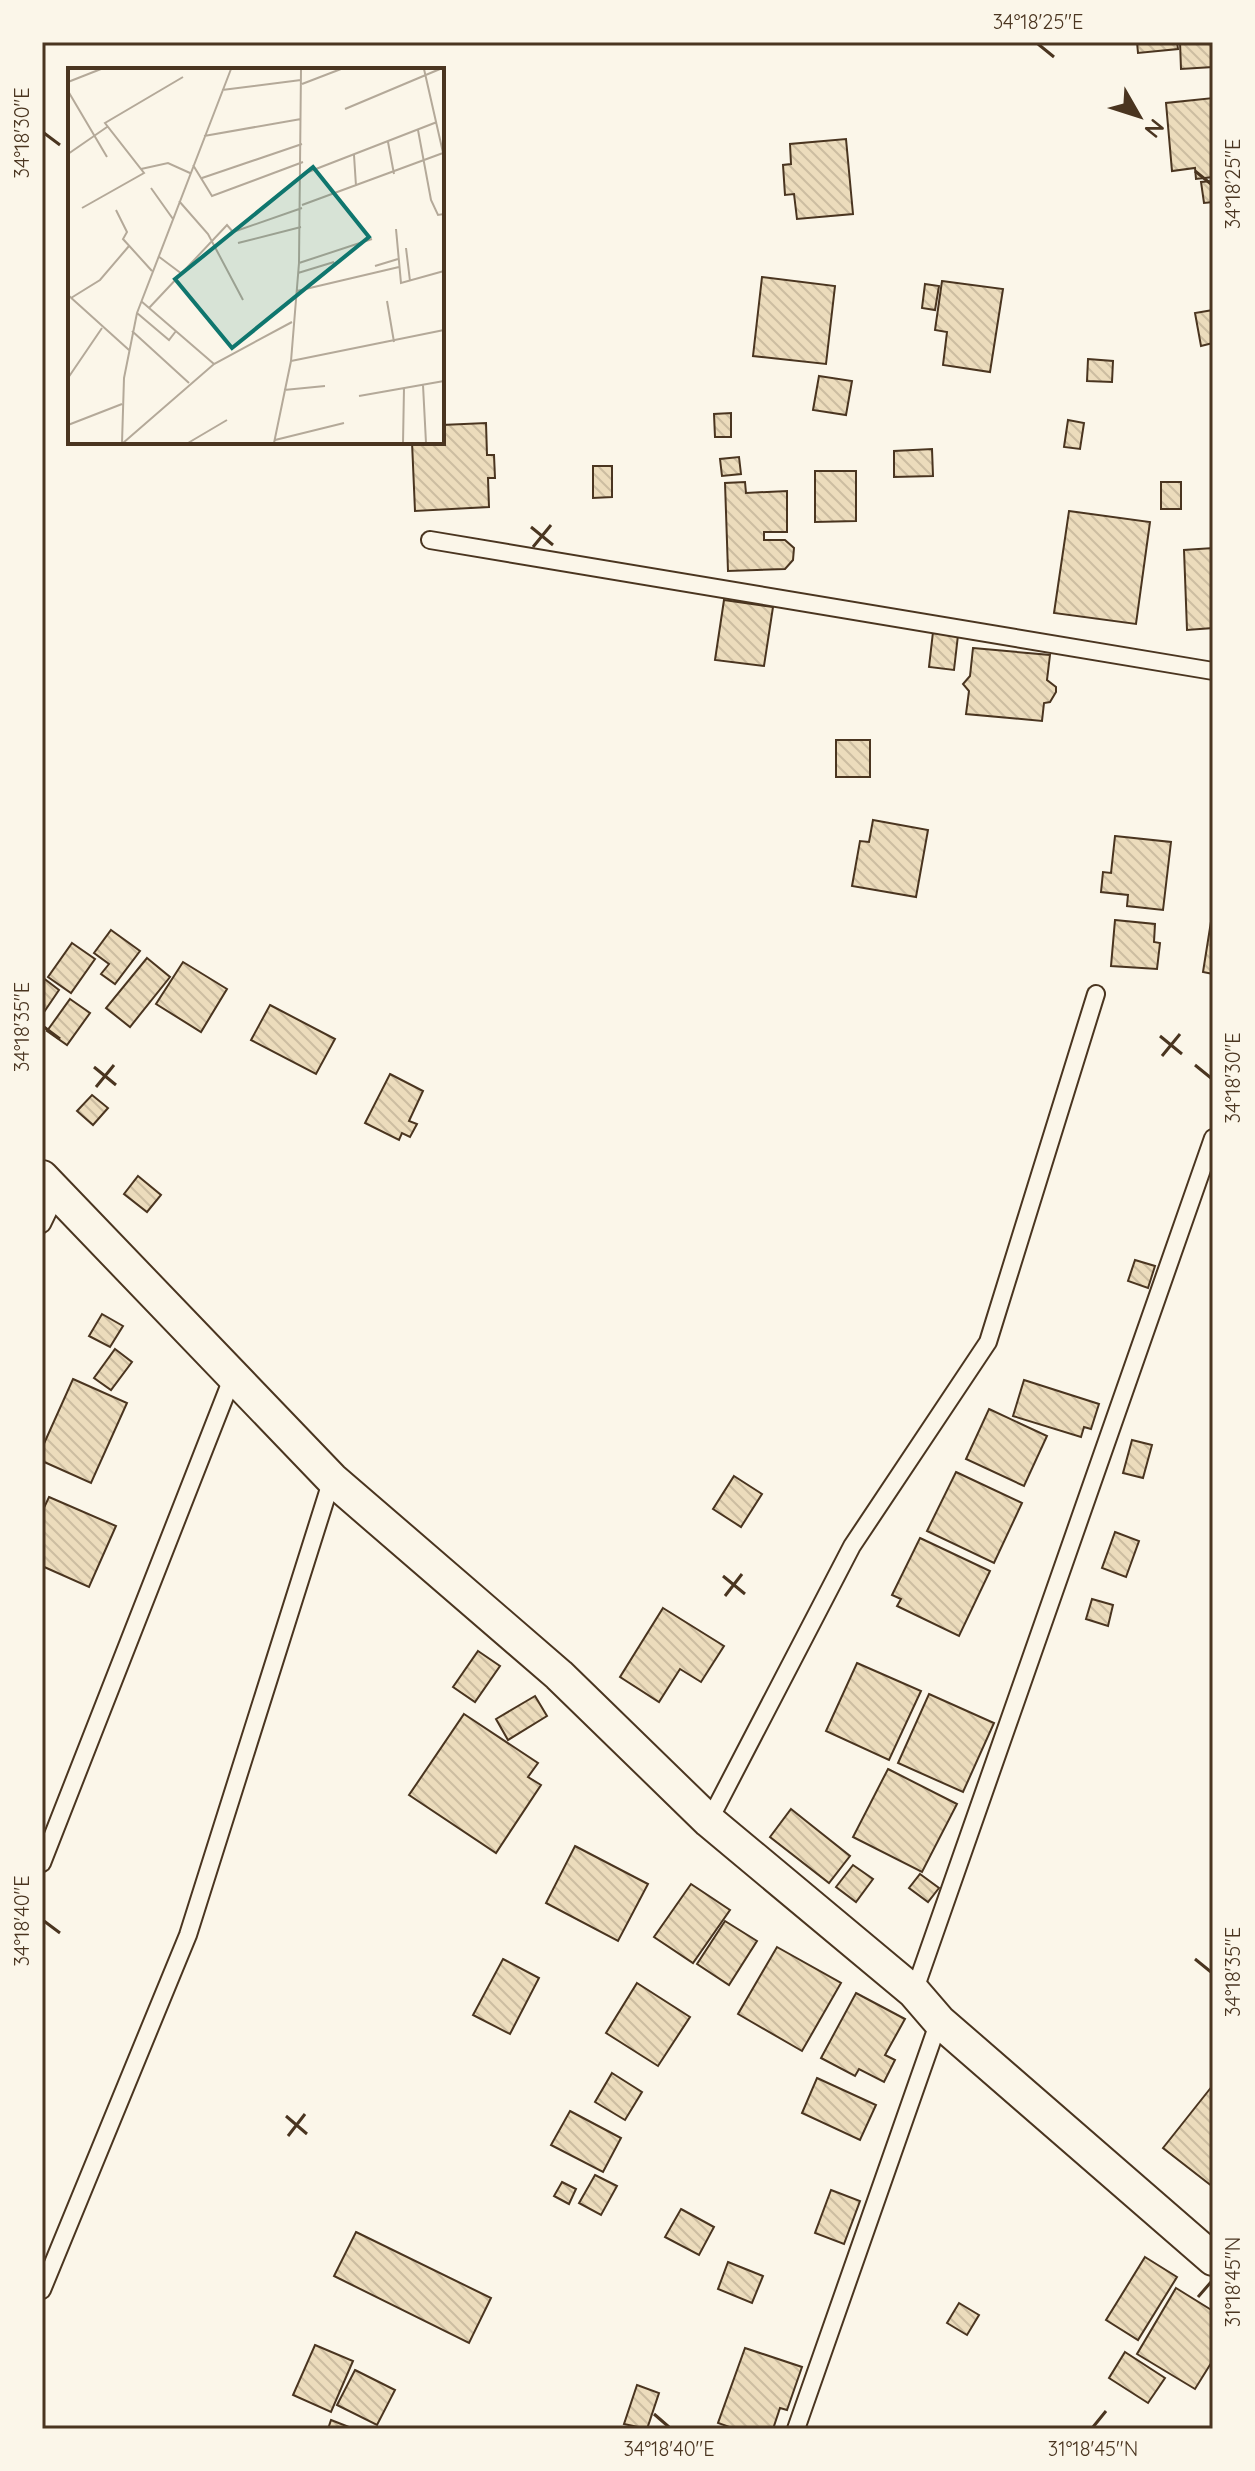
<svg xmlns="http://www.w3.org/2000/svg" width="1255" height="2471" viewBox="0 0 1255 2471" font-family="Quicksand,sans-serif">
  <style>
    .building { fill: url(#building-back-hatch); stroke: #4a3520; stroke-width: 2 }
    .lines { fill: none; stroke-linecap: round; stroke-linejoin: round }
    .service-casing { stroke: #4a3520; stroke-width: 20 }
    .minor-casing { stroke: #4a3520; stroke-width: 36 }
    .service { stroke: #fbf6e9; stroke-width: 16 }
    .minor { stroke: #fbf6e9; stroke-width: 32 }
    .ticks { fill: none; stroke: #4a3520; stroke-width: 3 }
    .inset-road { fill: none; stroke: #b4a999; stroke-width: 2 }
    .view { fill: #0f766e; fill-opacity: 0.15; stroke: #0f766e; stroke-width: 4 }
    .inset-edge { fill: none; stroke: #4a3520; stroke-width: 4 }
    .neatline { fill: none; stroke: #4a3520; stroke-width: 3 }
    .ticks-label { font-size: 20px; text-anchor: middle; fill: #4a3520 }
  </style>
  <defs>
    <pattern id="building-back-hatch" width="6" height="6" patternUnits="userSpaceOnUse" patternTransform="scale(2)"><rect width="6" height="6" fill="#ecdcbc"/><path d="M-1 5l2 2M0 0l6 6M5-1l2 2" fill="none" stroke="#ccbda1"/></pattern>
  </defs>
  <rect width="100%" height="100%" fill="#fbf6e9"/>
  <g class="building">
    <polygon points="1137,42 1177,42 1178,49 1138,53"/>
    <polygon points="1180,42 1213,42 1213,67 1181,69"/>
    <polygon points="1213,98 1213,177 1196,179 1195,168 1172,171 1166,103"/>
    <polygon points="846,139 853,214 797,219 794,194 785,195 783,165 791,164 790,144"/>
    <polygon points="1213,181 1213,202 1204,203 1201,182"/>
    <polygon points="762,277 835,286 826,364 753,356"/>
    <polygon points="942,281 1003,289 990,372 943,365 947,332 935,330"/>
    <polygon points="925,284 939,286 935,310 922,308"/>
    <polygon points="1213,310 1213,343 1201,346 1195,313"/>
    <polygon points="1088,359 1113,361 1112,382 1087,381"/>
    <polygon points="819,376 852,381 846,415 813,410"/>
    <polygon points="731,413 731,437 715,437 714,414"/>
    <polygon points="1068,420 1084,423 1080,449 1064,447"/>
    <polygon points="486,423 487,455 494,455 495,478 488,478 489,507 415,511 412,442 442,442 442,425"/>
    <polygon points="932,449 933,476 894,477 894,451"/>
    <polygon points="739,457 741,474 722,476 720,459"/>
    <polygon points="593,466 612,466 612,497 593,498"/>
    <polygon points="815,471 856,471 856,521 815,522"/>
    <polygon points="745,482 746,493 787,491 787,532 764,532 764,540 785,540 794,548 793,560 785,569 728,571 725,483"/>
    <rect x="1161" y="482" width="20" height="27"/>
    <polygon points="1069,511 1150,522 1136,624 1054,613"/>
    <polygon points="1213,548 1213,628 1187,630 1184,550"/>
    <polygon points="724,600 773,607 764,666 715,660"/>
    <polygon points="933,632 958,635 954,670 929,667"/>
    <polygon points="973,648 1050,655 1047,680 1056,687 1056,692 1050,702 1044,703 1042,721 966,714 969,691 963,684 970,676"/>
    <rect x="836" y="740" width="34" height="37"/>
    <polygon points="873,820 928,830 916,897 852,886 860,841 869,842"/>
    <polygon points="1115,836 1171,842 1163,910 1127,906 1128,895 1101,892 1103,872 1111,873"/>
    <polygon points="1213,909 1213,974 1203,972"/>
    <polygon points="1115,920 1155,924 1154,942 1160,943 1157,969 1111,966"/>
    <polygon points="111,930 140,951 115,984 101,974 109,964 94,953"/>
    <polygon points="72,943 95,959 71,993 48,977"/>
    <polygon points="147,958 170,977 130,1027 106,1008"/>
    <polygon points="183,962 227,989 201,1032 156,1004"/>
    <polygon points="42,977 59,990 42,1015"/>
    <polygon points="70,999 90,1013 67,1045 47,1031"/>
    <polygon points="270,1005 335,1039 316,1074 251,1040"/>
    <polygon points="390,1074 423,1091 409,1121 417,1124 410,1137 402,1133 399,1140 365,1123"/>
    <polygon points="92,1095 108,1108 93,1125 77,1111"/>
    <polygon points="138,1176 161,1195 147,1212 124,1194"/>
    <polygon points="1135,1260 1155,1266 1148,1288 1128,1281"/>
    <polygon points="102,1314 123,1326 110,1347 89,1336"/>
    <polygon points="115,1349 132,1362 111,1390 94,1378"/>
    <polygon points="73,1379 127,1403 91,1483 42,1461 42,1448"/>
    <polygon points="1024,1380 1099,1404 1091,1429 1084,1427 1081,1437 1013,1416"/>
    <polygon points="989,1409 1047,1436 1024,1486 966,1459"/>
    <polygon points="1132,1440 1152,1445 1143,1478 1123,1473"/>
    <polygon points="956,1472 1022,1503 994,1563 927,1531"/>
    <polygon points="734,1476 762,1494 741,1527 713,1509"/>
    <polygon points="49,1497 116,1526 89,1587 42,1566 42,1512"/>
    <polygon points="1115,1532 1139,1541 1126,1577 1102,1568"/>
    <polygon points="920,1538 990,1571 959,1636 897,1606 901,1599 892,1595"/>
    <polygon points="1092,1599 1113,1605 1108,1626 1086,1619"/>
    <polygon points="663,1608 724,1646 701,1682 680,1669 659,1702 620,1677"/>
    <polygon points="478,1651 500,1666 475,1702 453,1687"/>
    <polygon points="857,1663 921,1691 889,1760 826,1731"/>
    <polygon points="929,1694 994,1723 963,1792 898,1763"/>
    <polygon points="535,1696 547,1716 508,1740 496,1719"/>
    <polygon points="464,1714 538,1763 528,1777 541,1785 496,1853 409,1795"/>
    <polygon points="888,1769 957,1804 922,1872 853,1837"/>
    <polygon points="791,1809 850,1856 829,1883 770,1837"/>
    <polygon points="575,1846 648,1884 618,1941 546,1903"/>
    <polygon points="853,1865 873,1879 856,1902 836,1887"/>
    <polygon points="920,1874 939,1888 928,1902 909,1888"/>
    <polygon points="691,1884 730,1910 693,1963 654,1937"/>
    <polygon points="725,1921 757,1941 729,1985 697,1964"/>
    <polygon points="777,1947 841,1983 802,2051 738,2014"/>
    <polygon points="503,1959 539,1978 510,2034 473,2015"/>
    <polygon points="637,1983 690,2017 658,2066 606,2033"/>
    <polygon points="856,1993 905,2019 885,2055 895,2060 884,2082 859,2069 855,2076 821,2058"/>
    <polygon points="612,2073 642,2092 625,2120 595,2102"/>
    <polygon points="817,2078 876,2105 860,2140 802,2113"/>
    <polygon points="1213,2085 1213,2187 1163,2148"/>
    <polygon points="570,2111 621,2138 603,2172 551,2145"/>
    <polygon points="595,2175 617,2186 601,2215 579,2203"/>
    <polygon points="562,2182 576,2189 569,2204 554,2196"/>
    <polygon points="831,2190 860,2201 844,2244 815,2233"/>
    <polygon points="681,2209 714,2227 699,2255 665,2237"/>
    <polygon points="356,2232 491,2298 469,2343 334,2276"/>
    <polygon points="1145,2257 1177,2277 1138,2340 1106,2320"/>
    <polygon points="728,2262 763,2276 752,2303 718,2289"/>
    <polygon points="1176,2288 1213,2311 1213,2360 1195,2389 1137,2354"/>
    <polygon points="959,2303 979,2315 967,2335 947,2323"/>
    <polygon points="315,2345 353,2361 331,2412 293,2395"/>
    <polygon points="745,2348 802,2367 787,2410 780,2408 773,2429 735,2429 718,2423"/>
    <polygon points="1125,2352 1165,2378 1148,2403 1109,2378"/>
    <polygon points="355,2370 395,2390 377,2425 337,2405"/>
    <polygon points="637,2385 659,2393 647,2429 624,2424"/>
    <polygon points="331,2420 354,2429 328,2429"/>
  </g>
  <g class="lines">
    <g class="service-casing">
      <g id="service">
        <polyline points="430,540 1213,671"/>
        <polyline points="42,1224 57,1193"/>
        <polyline points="709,1821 852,1546 988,1342 1096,994"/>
        <polyline points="42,1863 233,1376"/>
        <polyline points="914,1992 1213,1138"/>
        <polyline points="42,2290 188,1935 332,1479"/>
        <polyline points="796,2429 939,2021"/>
      </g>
    </g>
    <g class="minor-casing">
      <polyline id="minor" points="42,1177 332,1479 559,1675 709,1821 914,1992 939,2021 1213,2259"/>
    </g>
    <use href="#service" class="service"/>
    <use href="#minor" class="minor"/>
  </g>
  <path class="ticks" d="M1038 44 1054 57M44 133 60 145M1195 171 1211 184M531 527 553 545M533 547 551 525M44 1027 60 1039M1160 1036 1182 1054M1162 1056 1180 1034M1195 1065 1211 1078M94 1067 116 1085M96 1087 114 1065M723 1576 745 1594M725 1596 742 1574M44 1921 60 1933M1195 1959 1211 1972M286 2116 307 2134M288 2136 305 2114M1198 2297 1211 2282M654 2414 669 2427M1093 2427 1106 2411"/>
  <g transform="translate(68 68)">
    <rect width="376" height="376" fill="#fbf6e9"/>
    <path class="inset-road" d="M356 1 376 89M0 14 33 1M234 16 273 1M154 22 233 12M0 23 39 89M277 41 372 1M350 62 363 132 370 147 376 146M136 68 233 51M320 74 326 106M0 86 39 59M286 87 288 118M125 97 144 128 235 94M73 101 100 95 122 105M235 106 369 54M134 110 234 76M83 120 105 151M111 133 140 166 175 232M234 137 375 85M14 140 76 105 37 55 115 9M48 142 59 164 55 171 84 203M328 161 333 215 376 203M170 175 233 159M338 180 342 213M90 188 114 206M231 195 304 171M307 198 330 191M230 205 266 194M229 223 331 199M0 227 61 282M3 230 32 212 61 178M73 233 146 296M319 233 326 274M81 240 159 157 165 164 234 140M69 245 101 272 108 263M64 263 121 315M223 293 376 262M0 310 34 260M355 317 358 375M216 322 257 318M291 328 376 313M0 357 54 336M207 372 276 355M54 375 56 310 69 245 163 1M55 375 146 296 224 254M120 375 159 352M206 375 223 293 231 195 233 1M335 375 336 320"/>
    <path class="view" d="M245 99 301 169 164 280 107 211Z"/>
    <rect width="376" height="376" class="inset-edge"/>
  </g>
  <rect width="1255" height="2471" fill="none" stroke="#fbf6e9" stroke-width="88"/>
  <g transform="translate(1139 116) rotate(129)" stroke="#fbf6e9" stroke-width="6" paint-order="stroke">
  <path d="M0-6L14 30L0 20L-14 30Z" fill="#4a3520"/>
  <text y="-12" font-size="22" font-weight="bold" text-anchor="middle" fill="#4a3520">N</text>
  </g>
  <rect x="44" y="44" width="1167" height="2383" class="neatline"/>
  <g class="ticks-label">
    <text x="1038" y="29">34°18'25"E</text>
    <text transform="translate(22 133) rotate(-90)" y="7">34°18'30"E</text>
    <text transform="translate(1233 184) rotate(-90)" y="7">34°18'25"E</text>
    <text transform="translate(22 1027) rotate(-90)" y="7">34°18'35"E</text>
    <text transform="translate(1233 1078) rotate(-90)" y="7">34°18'30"E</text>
    <text transform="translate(22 1921) rotate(-90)" y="7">34°18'40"E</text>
    <text transform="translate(1233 1972) rotate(-90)" y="7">34°18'35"E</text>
    <text transform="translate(1233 2282) rotate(-90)" y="7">31°18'45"N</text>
    <text x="669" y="2456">34°18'40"E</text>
    <text x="1093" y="2456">31°18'45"N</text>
  </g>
</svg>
